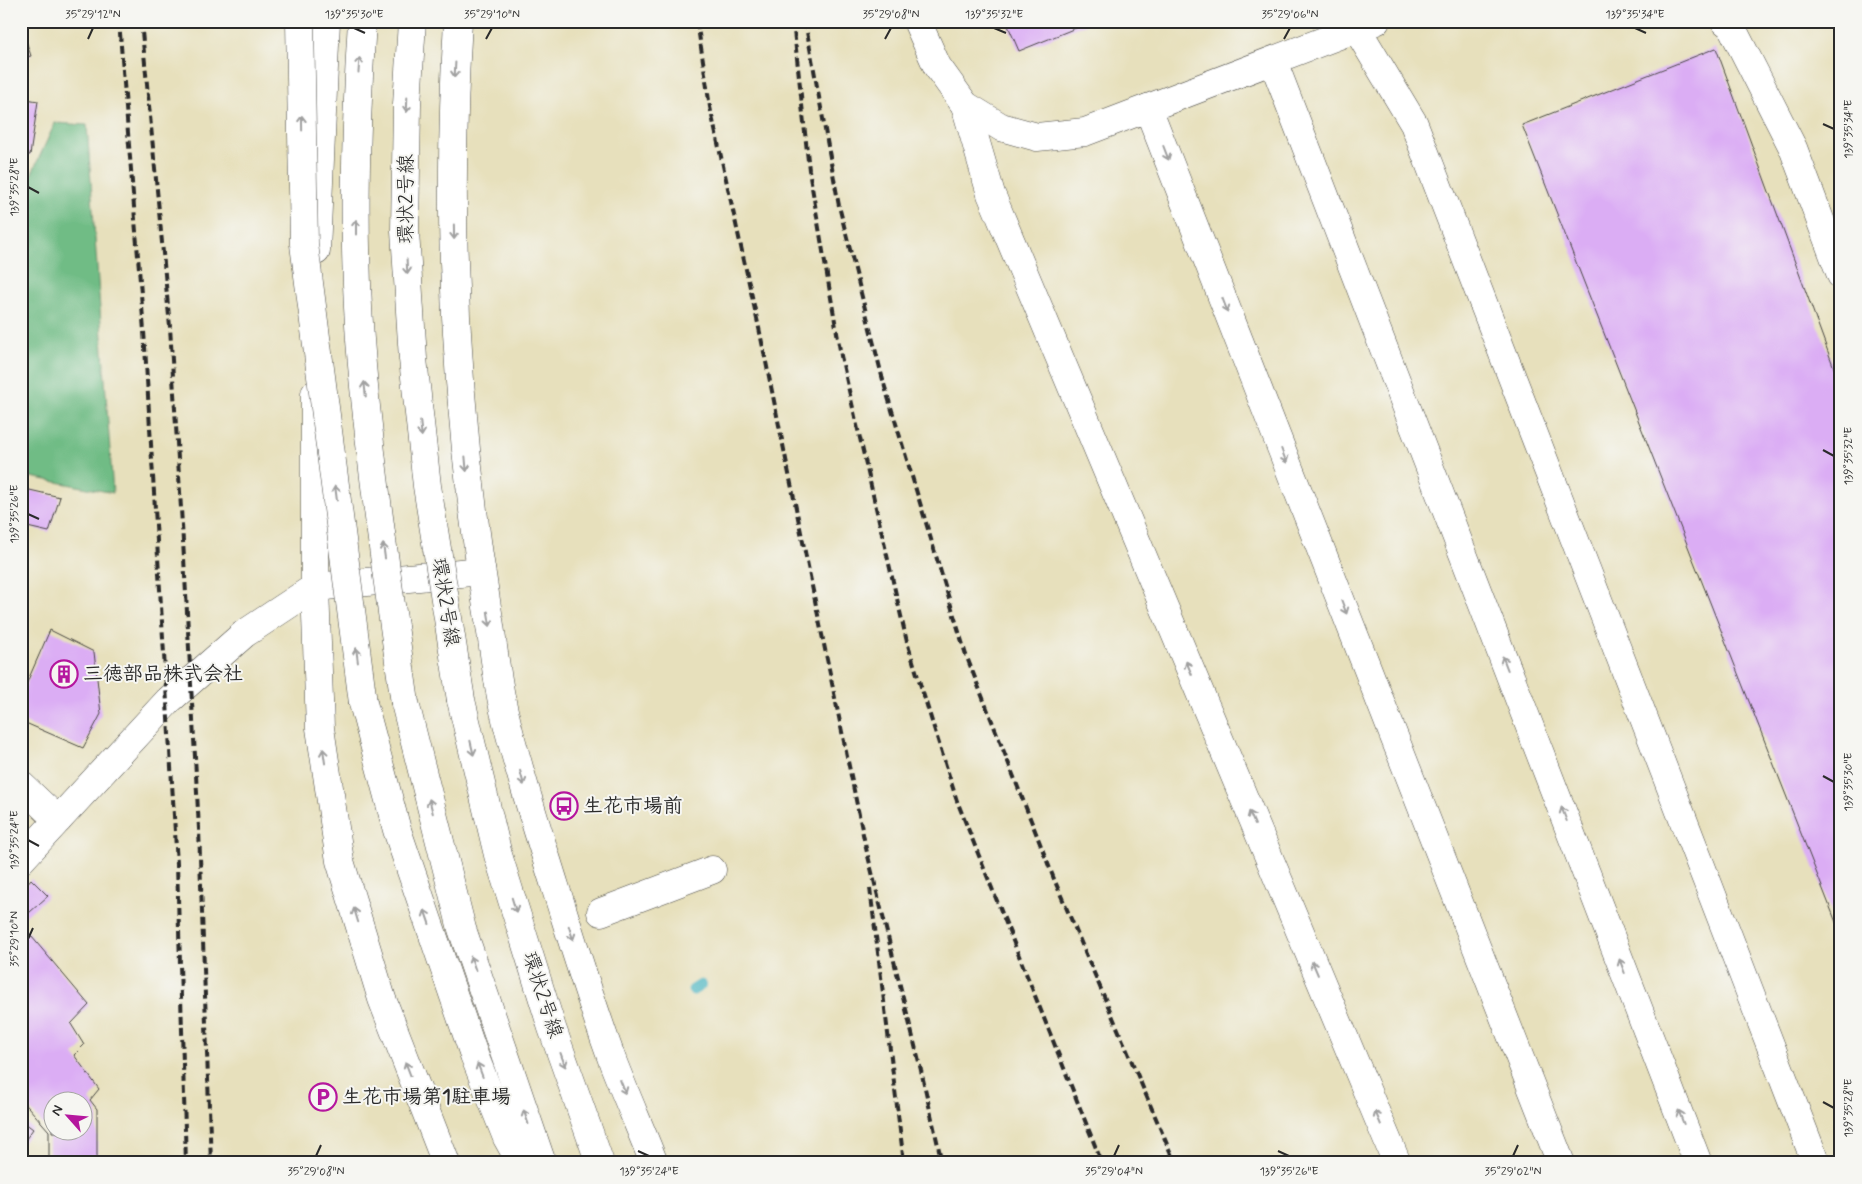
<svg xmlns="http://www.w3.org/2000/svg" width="1862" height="1184" viewBox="0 0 1862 1184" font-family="Mynerve,'Klee One',sans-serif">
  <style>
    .forest { fill: #70bc85; stroke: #4e7458 }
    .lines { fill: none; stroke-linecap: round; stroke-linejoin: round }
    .stream { stroke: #46b4c0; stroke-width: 11 }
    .building { fill: #dbadf4; fill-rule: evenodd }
    .minor-casing { stroke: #474641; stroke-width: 29 }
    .major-casing { stroke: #474641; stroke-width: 29 }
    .highway-casing { stroke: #474641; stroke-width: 29 }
    .minor { stroke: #fff; stroke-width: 28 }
    .major { stroke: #fff; stroke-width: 28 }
    .highway { stroke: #fff; stroke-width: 28 }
    .rail { stroke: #2b2b2b; stroke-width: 4; stroke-dasharray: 8 4; stroke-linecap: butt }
    .major-bridge-casing { stroke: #474641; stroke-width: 29; stroke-linecap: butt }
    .highway-bridge-casing { stroke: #474641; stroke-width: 29; stroke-linecap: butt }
    .major-bridge { stroke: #fff; stroke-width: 28 }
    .highway-bridge { stroke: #fff; stroke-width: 28 }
    .oneway { stroke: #a0a0a0 }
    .ticks { fill: none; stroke: #2b2b2b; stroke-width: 2 }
    .labels { text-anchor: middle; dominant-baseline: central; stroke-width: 4; stroke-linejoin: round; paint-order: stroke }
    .street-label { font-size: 20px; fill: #2b2b2b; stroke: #f6f6f2 }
    .poi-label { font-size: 20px; font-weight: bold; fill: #2b2b2b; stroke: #f6f6f2; text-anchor: start }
    .neatline { fill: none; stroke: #2b2b2b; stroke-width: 2 }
    .ticks-label { font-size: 12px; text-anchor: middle; fill: #2b2b2b }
  </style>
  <rect width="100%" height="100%" fill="#f6f6f2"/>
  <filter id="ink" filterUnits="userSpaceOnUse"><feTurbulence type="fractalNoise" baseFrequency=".02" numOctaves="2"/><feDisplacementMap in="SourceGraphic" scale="10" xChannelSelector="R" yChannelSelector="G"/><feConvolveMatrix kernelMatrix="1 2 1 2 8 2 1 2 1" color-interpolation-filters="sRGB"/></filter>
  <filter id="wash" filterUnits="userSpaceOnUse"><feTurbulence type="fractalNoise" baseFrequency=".0096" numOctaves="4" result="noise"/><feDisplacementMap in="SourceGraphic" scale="20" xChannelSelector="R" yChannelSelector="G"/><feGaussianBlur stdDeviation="1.12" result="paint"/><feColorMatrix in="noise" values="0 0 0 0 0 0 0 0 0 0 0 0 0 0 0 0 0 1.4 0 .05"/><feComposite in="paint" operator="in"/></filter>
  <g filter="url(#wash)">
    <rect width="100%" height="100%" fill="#e7e0bc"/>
    <polygon class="forest" points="55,123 87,125 113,493 21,475 21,197"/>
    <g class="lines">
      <polyline class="stream" points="693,990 701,985"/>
    </g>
    <g id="blocks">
      <g class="building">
        <polygon points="1006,21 1093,21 1019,51"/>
        <polygon points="22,28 31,56 21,58 21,29"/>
        <polygon points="1716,48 1841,387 1841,935 1522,125"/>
        <polygon points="21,98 38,101 30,155 21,154"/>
        <polygon points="21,488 60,497 49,532 23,526 21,532"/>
        <polygon points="50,630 94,652 101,714 83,748 21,721 21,696"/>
        <polygon points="31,879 48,896 21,920 21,891"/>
        <path d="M21 924 89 1005 71 1024 84 1045 74 1055 99 1089 90 1100 97 1109V1163H49V1131L21 1099ZM52 1102H82V1132H52Z"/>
        <polygon points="21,1120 33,1129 21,1146"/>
      </g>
    </g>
  </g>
  <g filter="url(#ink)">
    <use href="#blocks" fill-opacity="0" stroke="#474641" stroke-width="1"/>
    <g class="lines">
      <g class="minor-casing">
        <g id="minor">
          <polyline points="917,21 937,66 965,105 1001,127 1037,137 1085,132 1376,21"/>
          <polyline points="1725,21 1731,26 1793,148 1841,275"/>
          <polyline points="1357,29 1414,124 1816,1163"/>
          <polyline points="1273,61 1698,1163"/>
          <polyline points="965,105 991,194 1397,1163"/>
          <polyline points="1148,108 1561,1163"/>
          <polyline points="21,785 58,820"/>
          <polyline points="21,860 168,701 244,634 315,587 481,571"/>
          <polyline points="601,912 712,870"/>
        </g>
      </g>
      <g class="major-casing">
        <g id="major">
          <path d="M458 21C446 217 455 414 487 607 493 641 496 677 504 711 518 770 537 828 555 886 574 946 592 1006 614 1065 627 1098 641 1130 654 1163"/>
          <polyline points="316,251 326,21"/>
          <polyline points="315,394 315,587 320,728 340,861 382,999 446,1163"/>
          <polyline points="461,700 498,855 552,1028 600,1163"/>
          <polyline points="405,703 462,929 542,1163"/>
        </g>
      </g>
      <g class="highway-casing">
        <polyline id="highway" points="363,703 397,830 474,1055 507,1138 521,1163"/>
      </g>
      <use href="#minor" class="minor"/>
      <use href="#major" class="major"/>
      <use href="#highway" class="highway"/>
      <g class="rail">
        <polyline points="119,21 144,331 177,864 186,1163"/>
        <polyline points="141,21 170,327 184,558 199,829 211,1163"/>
        <polyline points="697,21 710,107 759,328 865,844 920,1066 942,1163"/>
        <polyline points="793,21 809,170 841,356 907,642 957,801 1102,1163"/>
        <polyline points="805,21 839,206 884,384 966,655 1054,879 1175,1163"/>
        <polyline points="870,888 904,1163"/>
      </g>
      <g class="major-bridge-casing">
        <g id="major-bridge">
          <path d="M362 21C355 136 352 251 362 365 372 478 389 591 405 703"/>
          <polyline points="412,21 407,105 405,231 413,359 427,486 461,700"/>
        </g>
      </g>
      <g class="highway-bridge-casing">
        <polyline id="highway-bridge" points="300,21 304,244 363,703"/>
      </g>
      <use href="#major-bridge" class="major-bridge"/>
      <use href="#highway-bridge" class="highway-bridge"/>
    </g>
    <defs><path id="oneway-shaft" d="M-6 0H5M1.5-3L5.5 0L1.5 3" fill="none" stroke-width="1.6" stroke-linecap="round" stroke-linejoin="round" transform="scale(1.25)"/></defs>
    <g class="oneway">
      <use href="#oneway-shaft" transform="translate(359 65) rotate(-86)"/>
      <use href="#oneway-shaft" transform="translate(455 70) rotate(93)"/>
      <use href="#oneway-shaft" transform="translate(407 105) rotate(92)"/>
      <use href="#oneway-shaft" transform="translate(302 123) rotate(-91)"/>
      <use href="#oneway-shaft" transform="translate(1166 153) rotate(69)"/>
      <use href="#oneway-shaft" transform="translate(356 227) rotate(-90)"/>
      <use href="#oneway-shaft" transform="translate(454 232) rotate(89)"/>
      <use href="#oneway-shaft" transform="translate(407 267) rotate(87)"/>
      <use href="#oneway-shaft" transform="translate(1225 305) rotate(69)"/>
      <use href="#oneway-shaft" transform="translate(365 389) rotate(-96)"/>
      <use href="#oneway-shaft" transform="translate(421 429) rotate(84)"/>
      <use href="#oneway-shaft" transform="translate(1284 456) rotate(69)"/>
      <use href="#oneway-shaft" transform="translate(466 464) rotate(85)"/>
      <use href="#oneway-shaft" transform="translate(336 493) rotate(-97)"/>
      <use href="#oneway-shaft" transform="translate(384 551) rotate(-98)"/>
      <use href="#oneway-shaft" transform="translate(1344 607) rotate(69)"/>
      <use href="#oneway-shaft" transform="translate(489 619) rotate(81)"/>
      <use href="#oneway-shaft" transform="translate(357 655) rotate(-97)"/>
      <use href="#oneway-shaft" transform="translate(1505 663) rotate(-111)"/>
      <use href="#oneway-shaft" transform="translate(1189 668) rotate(-113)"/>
      <use href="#oneway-shaft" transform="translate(472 748) rotate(77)"/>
      <use href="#oneway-shaft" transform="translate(324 756) rotate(-98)"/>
      <use href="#oneway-shaft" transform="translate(522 778) rotate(75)"/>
      <use href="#oneway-shaft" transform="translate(431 806) rotate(-104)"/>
      <use href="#oneway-shaft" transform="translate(1564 814) rotate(-111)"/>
      <use href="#oneway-shaft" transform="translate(1252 818) rotate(-113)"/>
      <use href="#oneway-shaft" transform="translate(514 905) rotate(73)"/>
      <use href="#oneway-shaft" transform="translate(356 915) rotate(-107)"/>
      <use href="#oneway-shaft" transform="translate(427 917) rotate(-109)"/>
      <use href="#oneway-shaft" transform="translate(571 933) rotate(72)"/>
      <use href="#oneway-shaft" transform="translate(473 963) rotate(-109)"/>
      <use href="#oneway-shaft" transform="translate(1622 966) rotate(-111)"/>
      <use href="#oneway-shaft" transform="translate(1315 968) rotate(-113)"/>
      <use href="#oneway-shaft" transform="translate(563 1060) rotate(70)"/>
      <use href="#oneway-shaft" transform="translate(408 1069) rotate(-111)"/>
      <use href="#oneway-shaft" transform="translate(480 1070) rotate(-111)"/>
      <use href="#oneway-shaft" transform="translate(623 1087) rotate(68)"/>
      <use href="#oneway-shaft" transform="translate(526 1117) rotate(-109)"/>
      <use href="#oneway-shaft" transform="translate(1681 1117) rotate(-111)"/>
      <use href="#oneway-shaft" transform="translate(1378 1118) rotate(-113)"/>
    </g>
  </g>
  <path class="ticks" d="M354 28 365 33M994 28 1006 33M1635 28 1646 33M88 39 93 28M486 39 492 28M885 39 891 28M1284 39 1290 28M1823 124 1834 129M28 187 39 193M1823 450 1834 456M28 514 39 519M1823 776 1834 782M28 840 39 846M28 939 33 928M1823 1102 1834 1108M638 1151 649 1156M1278 1151 1289 1156M316 1156 321 1145M1114 1156 1119 1145M1513 1156 1518 1145"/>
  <defs>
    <g id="building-ring" transform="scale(1.4375)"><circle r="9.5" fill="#f6f6f2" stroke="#b5179e" stroke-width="1.5"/><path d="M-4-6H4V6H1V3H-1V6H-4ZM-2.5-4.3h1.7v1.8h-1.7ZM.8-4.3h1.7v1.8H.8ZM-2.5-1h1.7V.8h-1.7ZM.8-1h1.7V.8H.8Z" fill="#b5179e"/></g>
    <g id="bus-ring" transform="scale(1.4375)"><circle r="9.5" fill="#f6f6f2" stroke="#b5179e" stroke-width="1.5"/><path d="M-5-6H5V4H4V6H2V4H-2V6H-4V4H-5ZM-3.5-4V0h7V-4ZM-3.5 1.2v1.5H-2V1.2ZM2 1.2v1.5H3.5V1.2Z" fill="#b5179e"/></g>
    <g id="parking-ring" transform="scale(1.4375)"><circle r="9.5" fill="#f6f6f2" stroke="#b5179e" stroke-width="1.5"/><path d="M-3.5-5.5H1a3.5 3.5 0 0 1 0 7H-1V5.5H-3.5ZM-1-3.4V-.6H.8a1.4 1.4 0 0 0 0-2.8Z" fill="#b5179e"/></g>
  </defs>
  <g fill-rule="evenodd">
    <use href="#building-ring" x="64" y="674"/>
    <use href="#bus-ring" x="564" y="806"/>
    <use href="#parking-ring" x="323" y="1097"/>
  </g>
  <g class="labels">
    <g class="street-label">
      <text transform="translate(406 199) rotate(-90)">環状2号線</text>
      <text transform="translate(445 602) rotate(81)">環状2号線</text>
      <text transform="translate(542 995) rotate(72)">環状2号線</text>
    </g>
    <g class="poi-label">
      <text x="83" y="674">三徳部品株式会社</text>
      <text x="583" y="806">生花市場前</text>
      <text x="342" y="1097">生花市場第1駐車場</text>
    </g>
  </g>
  <rect width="1862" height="1184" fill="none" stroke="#f6f6f2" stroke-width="55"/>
  <g transform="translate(68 1116) rotate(297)"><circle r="24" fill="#f6f6f2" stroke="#a5a5a2"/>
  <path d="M0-4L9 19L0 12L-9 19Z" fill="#b5179e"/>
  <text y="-8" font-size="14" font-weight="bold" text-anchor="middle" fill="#2b2b2b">N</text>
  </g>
  <rect x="28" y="28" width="1806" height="1128" class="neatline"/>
  <g class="ticks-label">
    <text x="93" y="18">35°29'12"N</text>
    <text x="354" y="18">139°35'30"E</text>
    <text x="492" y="18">35°29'10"N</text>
    <text x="891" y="18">35°29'08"N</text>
    <text x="994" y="18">139°35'32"E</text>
    <text x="1290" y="18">35°29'06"N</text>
    <text x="1635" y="18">139°35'34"E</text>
    <text transform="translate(1848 129) rotate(-90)" y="4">139°35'34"E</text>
    <text transform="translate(14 187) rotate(-90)" y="4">139°35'28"E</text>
    <text transform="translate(1848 456) rotate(-90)" y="4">139°35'32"E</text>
    <text transform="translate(14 514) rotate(-90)" y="4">139°35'26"E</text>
    <text transform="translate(1848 782) rotate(-90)" y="4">139°35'30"E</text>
    <text transform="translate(14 840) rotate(-90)" y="4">139°35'24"E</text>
    <text transform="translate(14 939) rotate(-90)" y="4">35°29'10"N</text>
    <text transform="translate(1848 1108) rotate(-90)" y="4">139°35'28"E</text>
    <text x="316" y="1175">35°29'08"N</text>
    <text x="649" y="1175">139°35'24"E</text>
    <text x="1114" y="1175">35°29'04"N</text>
    <text x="1289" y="1175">139°35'26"E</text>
    <text x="1513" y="1175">35°29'02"N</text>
  </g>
</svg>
